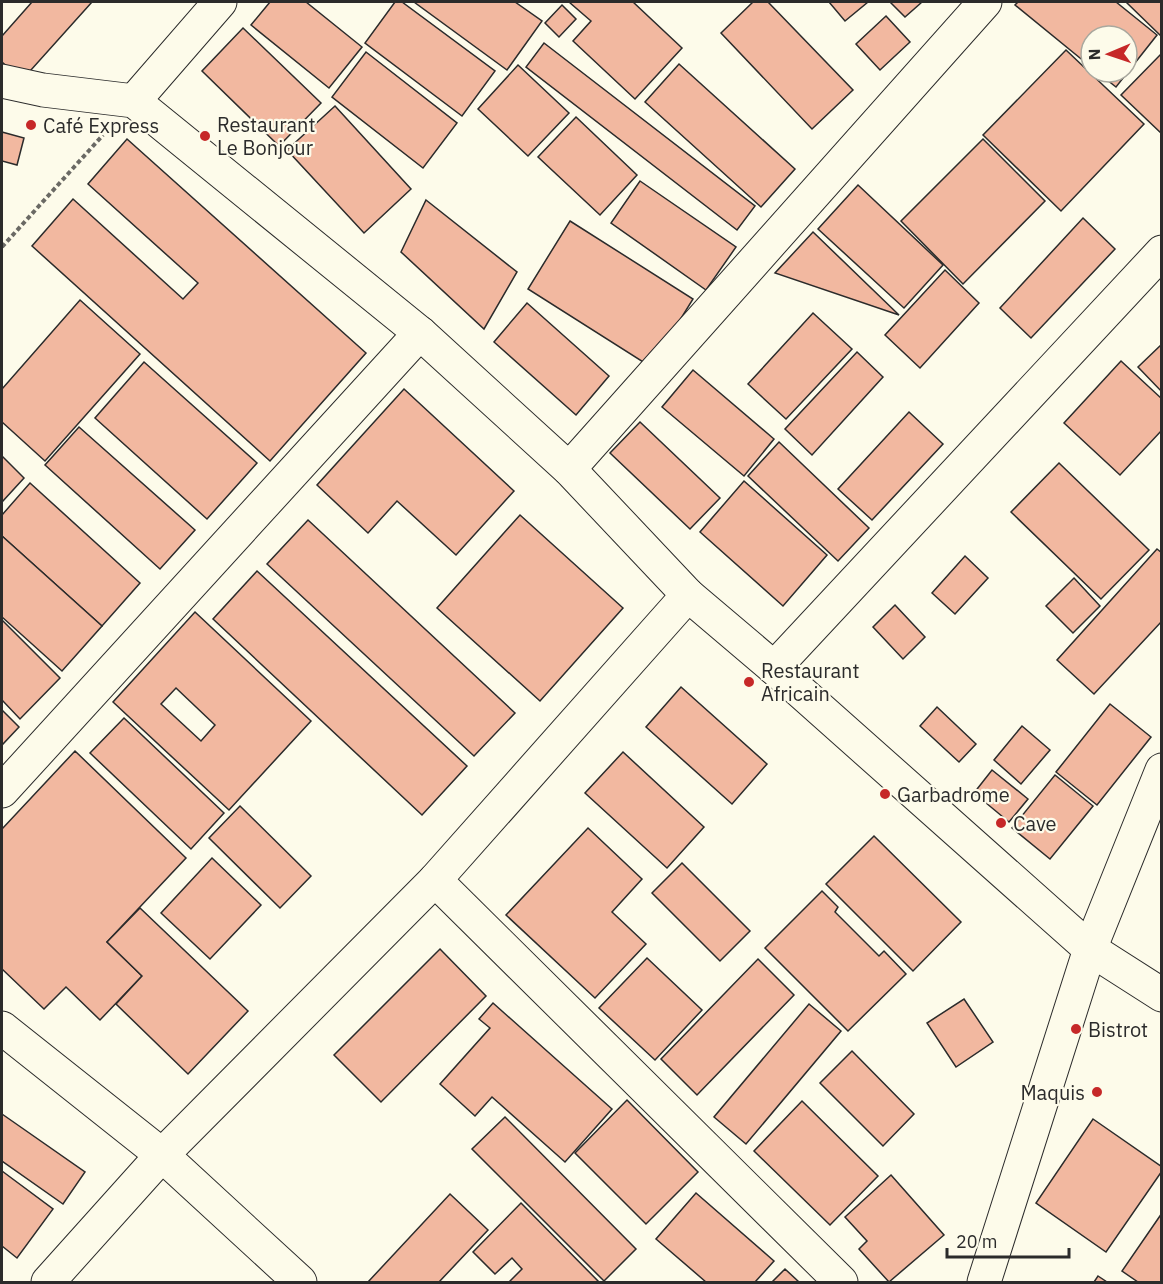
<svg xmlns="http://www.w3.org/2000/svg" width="1163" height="1284" viewBox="0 0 1163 1284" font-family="'IBM Plex Sans',sans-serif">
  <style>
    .building { fill: #f2b8a0; stroke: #2b2b2b; stroke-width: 1.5; fill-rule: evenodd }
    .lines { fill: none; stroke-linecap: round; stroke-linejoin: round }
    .minor-casing { stroke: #2b2b2b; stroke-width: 35 }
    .path { stroke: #6a6964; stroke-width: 4; stroke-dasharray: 4.5 3; stroke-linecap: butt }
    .minor { stroke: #fdfbea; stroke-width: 33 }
    .poi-dot { fill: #c62828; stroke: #fdfbea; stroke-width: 2 }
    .labels { text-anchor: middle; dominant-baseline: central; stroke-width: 4.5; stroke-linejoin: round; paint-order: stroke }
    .poi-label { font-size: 20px; fill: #2b2b2b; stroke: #fdfbea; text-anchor: start }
  </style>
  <rect width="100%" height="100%" fill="#fdfbea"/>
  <g class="building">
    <polygon points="32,2 92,2 22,80 2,62 2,36"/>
    <polygon points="270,2 306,2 362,47 329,88 251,25"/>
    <polygon points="395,2 402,2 495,71 462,116 365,43"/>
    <polygon points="414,2 515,2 542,21 507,70"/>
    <polygon points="569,2 633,2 682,48 635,99 573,41 591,21"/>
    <polygon points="753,2 768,2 853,90 812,129 721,33"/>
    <polygon points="829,2 868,2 845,21"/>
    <polygon points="890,2 922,2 905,17"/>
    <polygon points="1018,2 1116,2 1157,35 1116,87 1097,72 1127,72 1127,36 1091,36 1091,67 1015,5"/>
    <polygon points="1126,2 1162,2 1162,36 1161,36"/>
    <polygon points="562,5 576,19 559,37 545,23"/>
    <polygon points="886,16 910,42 880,70 856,44"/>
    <polygon points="243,28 321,103 279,146 202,71"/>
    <polygon points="544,43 755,206 737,230 526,67"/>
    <polygon points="1066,50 1144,124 1061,211 983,135"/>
    <polygon points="366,52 457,123 423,168 332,97"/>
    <polygon points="1161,54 1162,55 1162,134 1121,95"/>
    <polygon points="679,64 795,169 761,207 645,102"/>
    <polygon points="518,65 569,113 528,156 478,109"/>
    <polygon points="335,106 411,189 364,233 287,150"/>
    <polygon points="576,117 637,175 600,215 538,157"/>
    <polygon points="2,132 24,138 17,165 2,161"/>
    <polygon points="127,139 366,353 270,461 32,246 73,199 183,299 198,283 88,184"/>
    <polygon points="983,139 1045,201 963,284 901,221"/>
    <polygon points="640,181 736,247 706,290 611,223"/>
    <polygon points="858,185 943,265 904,308 818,229"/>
    <polygon points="426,200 517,272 484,329 401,252"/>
    <polygon points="1083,218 1115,249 1031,338 1000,308"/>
    <polygon points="570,221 693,299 651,367 528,289"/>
    <polygon points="813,232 899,315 775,273"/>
    <polygon points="945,270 979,303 920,368 885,335"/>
    <polygon points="80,300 140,354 45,461 2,422 2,389"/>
    <polygon points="527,303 609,376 576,415 494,342"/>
    <polygon points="813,313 852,349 786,419 748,384"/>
    <polygon points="1162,344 1162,392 1138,367"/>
    <polygon points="857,352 883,377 812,455 785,429"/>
    <polygon points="1121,361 1162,399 1162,430 1120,475 1064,423"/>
    <polygon points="144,362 257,463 207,519 95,418"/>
    <polygon points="693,370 774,439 744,476 662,407"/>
    <polygon points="404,389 514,491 456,555 397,501 368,533 317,485"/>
    <polygon points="909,412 943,444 872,520 838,489"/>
    <polygon points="640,422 720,498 690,529 610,453"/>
    <polygon points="79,427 195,530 160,569 45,465"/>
    <polygon points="779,442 869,528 838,561 748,476"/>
    <polygon points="2,456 24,478 2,502"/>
    <polygon points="1059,463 1149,550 1101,599 1011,512"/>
    <polygon points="744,481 827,555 783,606 700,532"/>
    <polygon points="30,483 140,583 102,626 2,536 2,515"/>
    <polygon points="520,515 623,608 540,701 437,608"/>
    <polygon points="308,520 515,713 474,756 267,564"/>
    <polygon points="2,536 102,626 62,671 2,617"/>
    <polygon points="1157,549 1162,553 1162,621 1094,694 1057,660"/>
    <polygon points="965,556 988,578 955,614 932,593"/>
    <polygon points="257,571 467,766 422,815 213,619"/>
    <polygon points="1074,578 1100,606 1073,633 1046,606"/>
    <polygon points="895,605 925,637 903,659 873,627"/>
    <path d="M195 612 311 721 229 810 113 702ZM176 688 215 725 201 741 161 704Z"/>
    <polygon points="2,620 60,678 20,719 2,700"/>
    <polygon points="681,687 767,764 732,804 646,727"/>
    <polygon points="1110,704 1151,737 1097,805 1056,772"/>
    <polygon points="937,707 976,744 959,762 920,726"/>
    <polygon points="2,710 19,727 2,745"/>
    <polygon points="124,718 224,813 191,849 90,753"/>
    <polygon points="1022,726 1050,750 1021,784 994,760"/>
    <polygon points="75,751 186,858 107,942 142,976 100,1020 66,987 44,1009 2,969 2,829"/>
    <polygon points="623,752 704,827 667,868 585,793"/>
    <polygon points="992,770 1028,799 1009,822 974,793"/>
    <polygon points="1055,775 1093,806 1050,859 1012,828"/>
    <polygon points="240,806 311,876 280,908 209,838"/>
    <polygon points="588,828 642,879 612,912 646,944 595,998 506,915"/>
    <polygon points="874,836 961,922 913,971 826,884"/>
    <polygon points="212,858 261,905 210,959 161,913"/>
    <polygon points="682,863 750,931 720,961 652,893"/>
    <polygon points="822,891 838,907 835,912 879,956 884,951 906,974 848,1031 765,948"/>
    <polygon points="140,908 248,1011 188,1074 116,1004 142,976 107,942"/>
    <polygon points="440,949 486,996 381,1102 334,1055"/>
    <polygon points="647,958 702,1010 655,1060 599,1008"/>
    <polygon points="758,959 794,995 697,1095 661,1059"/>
    <polygon points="964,999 993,1042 956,1067 927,1023"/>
    <polygon points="493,1003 612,1109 565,1162 492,1097 475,1116 440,1084 490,1028 479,1019"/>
    <polygon points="809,1004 841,1031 746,1144 714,1117"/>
    <polygon points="852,1051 914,1114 883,1146 820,1083"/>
    <polygon points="627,1100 698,1172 646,1224 575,1153"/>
    <polygon points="802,1101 878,1176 830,1225 754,1151"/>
    <polygon points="2,1114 85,1172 63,1204 2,1161"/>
    <polygon points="505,1117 636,1249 604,1281 472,1149"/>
    <polygon points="1093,1119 1162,1167 1162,1171 1106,1252 1036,1203"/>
    <polygon points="2,1171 53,1209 17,1258 2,1246"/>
    <polygon points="891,1175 944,1235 889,1282 859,1249 867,1241 845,1217"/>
    <polygon points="696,1193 774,1261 755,1282 706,1282 656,1239"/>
    <polygon points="450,1194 488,1230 439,1282 368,1282"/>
    <polygon points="521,1203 599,1282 509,1282 522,1269 512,1258 495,1274 473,1252"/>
    <polygon points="1162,1213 1162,1282 1138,1282 1122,1271"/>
    <polygon points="785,1269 799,1282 772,1282"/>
    <polygon points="1098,1276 1107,1282 1094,1282"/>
  </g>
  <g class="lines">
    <g class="minor-casing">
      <g id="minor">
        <polyline points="2,81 43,90 134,101 420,333 569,469 688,595 774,668 1090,949 1162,995"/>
        <polyline points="134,101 220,2"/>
        <polyline points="569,469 985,2"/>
        <polyline points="774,668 1162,252"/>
        <polyline points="2,791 420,333"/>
        <polyline points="435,880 841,1282"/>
        <polyline points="2,1028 162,1155 300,1282"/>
        <polyline points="48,1282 162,1155 435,880 688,595"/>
        <polyline points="984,1282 1090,949 1162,770"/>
      </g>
    </g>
    <polyline class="path" points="2,247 103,135"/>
    <use href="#minor" class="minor"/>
  </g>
  <g class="poi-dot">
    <circle cx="31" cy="125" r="6"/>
    <circle cx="205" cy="136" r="6"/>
    <circle cx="749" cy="682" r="6"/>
    <circle cx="885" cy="794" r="6"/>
    <circle cx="1001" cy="823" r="6"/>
    <circle cx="1076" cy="1029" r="6"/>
    <circle cx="1097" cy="1092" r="6"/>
  </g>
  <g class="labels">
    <g class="poi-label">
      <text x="217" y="124">Restaurant<tspan x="217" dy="23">Le Bonjour</tspan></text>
      <text x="43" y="125">Café Express</text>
      <text x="761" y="670">Restaurant<tspan x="761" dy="23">Africain</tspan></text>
      <text x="897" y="794">Garbadrome</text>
      <text x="1013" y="823">Cave</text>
      <text x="1088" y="1029">Bistrot</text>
      <text x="1085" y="1092" text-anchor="end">Maquis</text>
    </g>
  </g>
  <rect width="1163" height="1284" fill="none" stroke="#2b2b2b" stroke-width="6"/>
  <g transform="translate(1109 54) rotate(268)"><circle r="28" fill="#fdfbea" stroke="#a9a89e" stroke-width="1.5"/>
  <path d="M0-4.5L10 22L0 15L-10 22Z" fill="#c62828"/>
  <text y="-9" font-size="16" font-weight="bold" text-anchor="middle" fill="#2b2b2b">N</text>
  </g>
  <path d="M947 1248v9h122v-9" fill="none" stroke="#2b2b2b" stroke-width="3"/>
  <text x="956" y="1248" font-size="18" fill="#2b2b2b" stroke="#fdfbea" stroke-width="4.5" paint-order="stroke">20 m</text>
</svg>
